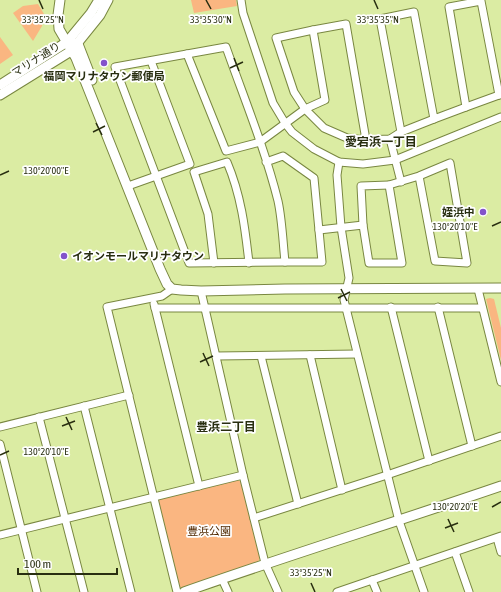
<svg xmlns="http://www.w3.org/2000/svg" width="501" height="592" viewBox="0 0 501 592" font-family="'Asap Condensed','Noto Sans JP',sans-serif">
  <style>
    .green { fill: #fab681 }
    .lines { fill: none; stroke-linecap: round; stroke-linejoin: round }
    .minor-casing { stroke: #798741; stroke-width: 9 }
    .tertiary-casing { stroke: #798741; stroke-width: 11 }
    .minor { stroke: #fff; stroke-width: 7 }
    .tertiary { stroke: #fff; stroke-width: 9 }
    .ticks { fill: none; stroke: #282e10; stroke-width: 1.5 }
    .poi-dot { fill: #8353cb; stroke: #fff; stroke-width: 1.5 }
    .labels { text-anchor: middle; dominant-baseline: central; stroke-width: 3.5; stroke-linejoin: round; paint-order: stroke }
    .street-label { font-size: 11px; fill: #282e10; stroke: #fff }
    .poi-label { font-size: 11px; font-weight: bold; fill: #282e10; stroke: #fff }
    .park-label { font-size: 11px; fill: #522a02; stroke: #fff }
    .neighbourhood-label { font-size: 12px; font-weight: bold; fill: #282e10; stroke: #fff }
    .ticks-label { font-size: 10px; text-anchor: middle; fill: #282e10; stroke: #fff; stroke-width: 3.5; stroke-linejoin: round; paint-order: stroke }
  </style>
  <rect width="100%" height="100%" fill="#dbeca3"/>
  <g class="green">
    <polygon points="191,0 236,0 237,6 194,13"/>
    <polygon points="38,4 44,14 42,26 33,41 13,13 23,6"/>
    <polygon points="0,37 13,55 0,64"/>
    <polygon points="490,298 494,299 501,328 501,360 486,299"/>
    <polygon points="238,480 241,482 260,558 258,562 181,588 178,586 157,501 160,498"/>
  </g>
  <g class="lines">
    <g class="minor-casing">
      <g id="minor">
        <polyline points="241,0 243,13 273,103 285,123 292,132 314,149 339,162 363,164 395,160 501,117"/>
        <polyline points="313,30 276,38 294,92 305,109 324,128 347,138 366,140"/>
        <polyline points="187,54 115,67 189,263 285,262"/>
        <polyline points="466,107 499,95"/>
        <polyline points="401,132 434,119"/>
        <polyline points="390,139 401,182"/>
        <path d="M266 162 283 156 314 178 322 262H285C283 243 282 219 278 201 265 149 244 98 226 47L187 54 226 151 260 142 305 109 325 100 313 30 346 24 366 140 390 139 401 132 380 19 414 12 434 119 466 107 449 7 481 1 499 95 501 94"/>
        <polyline points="339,162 337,175 341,227 349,278 344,300 399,521 424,592"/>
        <polyline points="128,186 190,164 151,61"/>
        <polyline points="363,225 361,186 389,185"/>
        <polyline points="319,230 363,225 369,263 402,263 389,185 419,176 450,163 467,263 435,261 419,176"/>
        <path d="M214 263 208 214 194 172 227 162C241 195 245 227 249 263"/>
        <polyline points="172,289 162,296 107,307 177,592"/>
        <polyline points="478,289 501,382"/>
        <polyline points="201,291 243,475 265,563 278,592"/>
        <polyline points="154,304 199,486"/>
        <polyline points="391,307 429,461"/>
        <polyline points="438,307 472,446"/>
        <polyline points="155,308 482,308"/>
        <polyline points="310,355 342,490"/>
        <polyline points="216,356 357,354"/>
        <polyline points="261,356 298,504"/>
        <polyline points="84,406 131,592"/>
        <polyline points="39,417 84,592"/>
        <polyline points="0,427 129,395"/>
        <polyline points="0,444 37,592"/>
        <polyline points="254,518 387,475 501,436"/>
        <path d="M0 535C81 515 162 495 243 475"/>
        <polyline points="497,538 501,552"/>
        <polyline points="455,552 469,592"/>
        <polyline points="222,579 228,592"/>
        <polyline points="372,580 377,592"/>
        <polyline points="337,592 501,536"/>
      </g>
    </g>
    <g class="tertiary-casing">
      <g id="tertiary">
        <polyline points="60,0 58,15 59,29 76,58 160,269 167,284 172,289 181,290 201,291 285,289 501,288"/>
        <polyline points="67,42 78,44 92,80"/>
        <polyline points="0,85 67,42 91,13 99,0"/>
        <polyline points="0,95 71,51 100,15 108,0"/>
        <path d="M184 592C289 555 396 522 501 486"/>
      </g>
    </g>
    <use href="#minor" class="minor"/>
    <use href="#tertiary" class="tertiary"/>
  </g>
  <path class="ticks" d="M39 0 43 9M206 0 211 9M374 0 378 9M234 58 239 71M230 68 243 62M96 123 102 135M93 132 105 126M0 175 9 171M492 226 501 222M341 289 347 301M338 298 350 292M203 353 209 366M200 362 213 356M66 417 72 430M62 426 75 421M0 455 9 451M492 507 501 502M448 519 454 532M445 528 458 523M311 583 315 592"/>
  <g class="poi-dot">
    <circle cx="104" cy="63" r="4"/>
    <circle cx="483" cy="212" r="4"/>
    <circle cx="64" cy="256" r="4"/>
  </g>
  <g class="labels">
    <g class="street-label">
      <text transform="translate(36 59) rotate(-32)">マリナ通り</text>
    </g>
    <g class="poi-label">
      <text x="104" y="76">福岡マリナタウン郵便局</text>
      <text x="475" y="212" text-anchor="end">姪浜中</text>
      <text x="72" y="256" text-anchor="start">イオンモールマリナタウン</text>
    </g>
    <g class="park-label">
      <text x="209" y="531">豊浜公園</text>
    </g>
    <g class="neighbourhood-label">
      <text x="381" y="142">愛宕浜一丁目</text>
      <text x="226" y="427">豊浜二丁目</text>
    </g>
  </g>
  <g class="ticks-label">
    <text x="43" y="23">33°35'25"N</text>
    <text x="211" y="23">33°35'30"N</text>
    <text x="378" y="23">33°35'35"N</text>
    <text x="46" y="174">130°20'00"E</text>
    <text x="455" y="230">130°20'10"E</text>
    <text x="46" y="455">130°20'10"E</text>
    <text x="455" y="510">130°20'20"E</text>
    <text x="311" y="576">33°35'25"N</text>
  </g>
  <path d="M18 568v6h99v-6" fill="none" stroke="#282e10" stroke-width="2"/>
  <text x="24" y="568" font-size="12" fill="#282e10" stroke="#ffffff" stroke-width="3" paint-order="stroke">100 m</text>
</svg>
